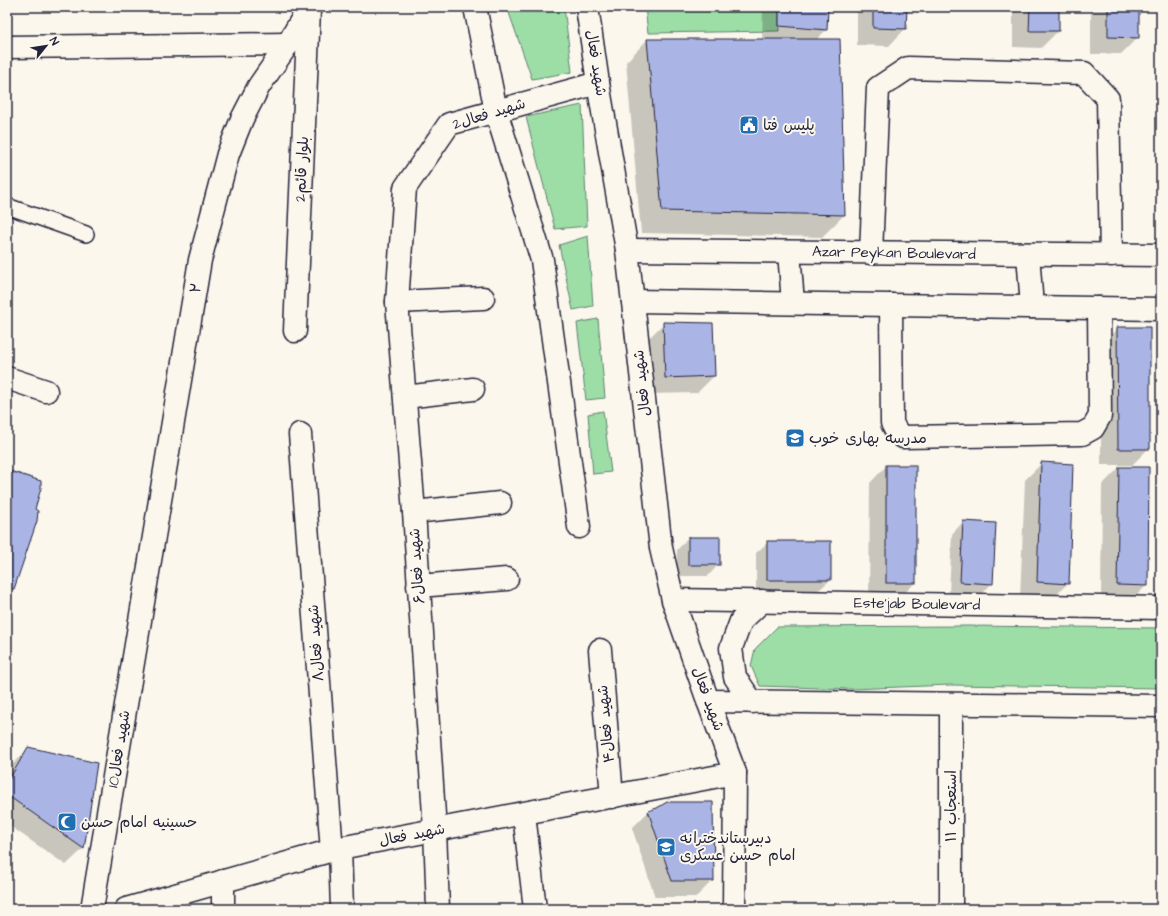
<svg xmlns="http://www.w3.org/2000/svg" width="1168" height="916" viewBox="0 0 1168 916" font-family="'Architects Daughter','Playpen Sans Arabic',sans-serif">
  <style>
    .green { fill: #9ddea7; stroke: #608071 }
    .shadow { fill: #0003 }
    .building { fill: #abb5e5; stroke: #22223b }
    .lines { fill: none; stroke-linecap: round; stroke-linejoin: round }
    .lane-casing { stroke: #22223b; stroke-width: 18 }
    .street-casing { stroke: #22223b; stroke-width: 25 }
    .secondary-casing { stroke: #22223b; stroke-width: 25 }
    .lane { stroke: #fbf7ec; stroke-width: 15 }
    .street { stroke: #fbf7ec; stroke-width: 22 }
    .secondary { stroke: #fbf7ec; stroke-width: 22 }
    .labels { text-anchor: middle; dominant-baseline: central; stroke-width: 4; stroke-linejoin: round; paint-order: stroke }
    .street-label { font-size: 15px; fill: #22223b; stroke: #fbf7ec }
    .poi-label { font-size: 15px; fill: #22223b; stroke: #fbf7ec; text-anchor: start }
  </style>
  <rect width="100%" height="100%" fill="#fbf7ec"/>
  <filter id="ink" filterUnits="userSpaceOnUse"><feTurbulence type="fractalNoise" baseFrequency=".025" numOctaves="2"/><feDisplacementMap in="SourceGraphic" scale="8" xChannelSelector="R" yChannelSelector="G"/><feConvolveMatrix kernelMatrix="1 2 1 2 8 2 1 2 1" color-interpolation-filters="sRGB"/></filter>
  <g filter="url(#ink)">
    <g class="green">
      <polygon points="507,7 564,7 572,72 532,79"/>
      <polygon points="645,7 779,7 779,31 648,33"/>
      <polygon points="582,105 587,226 555,229 526,117"/>
      <polygon points="588,236 593,306 573,310 559,245"/>
      <polygon points="598,319 605,398 586,400 577,323"/>
      <polygon points="603,411 611,472 593,474 588,414"/>
      <polygon points="966,626 1161,628 1161,688 950,685 851,689 760,686 751,666 755,649 777,627"/>
    </g>
    <g class="shadow">
      <polygon points="763,7 827,7 826,30 816,40 844,215 822,237 641,233 626,62 647,40 762,40"/>
      <polygon points="857,7 906,7 905,29 889,46 857,45"/>
      <polygon points="1013,7 1058,7 1058,31 1041,48 1013,47"/>
      <polygon points="1091,7 1138,7 1138,37 1121,54 1091,54"/>
      <polygon points="664,323 714,376 697,393 648,394 647,340"/>
      <polygon points="1118,328 1149,448 1132,465 1101,465 1101,345"/>
      <polygon points="1042,463 1068,583 1051,600 1020,599 1025,480"/>
      <polygon points="886,466 915,583 898,599 869,599 870,483"/>
      <polygon points="1119,468 1148,468 1147,585 1130,602 1101,601 1102,485"/>
      <polygon points="7,471 13,588 7,594"/>
      <polygon points="963,522 992,583 981,595 949,593 952,534"/>
      <polygon points="688,538 719,564 708,576 677,576 677,550"/>
      <polygon points="768,542 830,580 818,591 756,591 756,553"/>
      <polygon points="29,748 96,764 83,849 66,865 7,824 7,773 12,765"/>
      <polygon points="649,811 713,880 696,897 655,897 632,828"/>
    </g>
    <g class="building">
      <polygon points="779,7 828,7 827,30 779,26"/>
      <polygon points="873,7 907,7 906,29 873,28"/>
      <polygon points="1030,7 1059,7 1059,31 1029,31"/>
      <polygon points="1108,7 1139,7 1139,38 1108,37"/>
      <polygon points="647,39 840,39 845,215 662,211"/>
      <polygon points="663,322 713,323 715,376 665,378"/>
      <polygon points="1117,327 1150,327 1150,449 1118,449"/>
      <polygon points="1041,462 1073,464 1069,584 1037,582"/>
      <rect x="886" y="465" width="30" height="118"/>
      <polygon points="1119,467 1149,467 1148,586 1117,585"/>
      <polygon points="7,470 41,481 41,488 35,509 38,511 37,521 14,589 8,589 7,593"/>
      <polygon points="963,521 996,523 993,584 960,582"/>
      <rect x="688" y="537" width="32" height="28"/>
      <rect x="767" y="541" width="64" height="39"/>
      <polygon points="28,747 97,763 84,849 7,795 7,783"/>
      <polygon points="667,802 713,802 714,881 672,881 648,811 657,808"/>
    </g>
    <g class="lines">
      <g class="lane-casing">
        <polyline id="lane" points="7,206 86,234"/>
      </g>
      <g class="street-casing">
        <g id="street">
          <polyline points="475,7 496,111 542,260 579,527"/>
          <polyline points="7,47 288,44"/>
          <polyline points="871,253 878,88 908,68 1084,73 1108,99 1111,255"/>
          <polyline points="397,302 483,298"/>
          <polyline points="891,305 892,423 896,431 903,437 1082,434 1093,428 1100,416 1099,308"/>
          <polyline points="295,331 309,10"/>
          <polyline points="7,378 46,391"/>
          <polyline points="405,397 473,389"/>
          <polyline points="300,434 332,851"/>
          <polyline points="414,512 500,503"/>
          <polyline points="418,586 507,579"/>
          <polyline points="600,650 612,797"/>
          <polyline points="951,704 951,909"/>
          <polyline points="524,814 535,909"/>
          <polyline points="340,848 342,909"/>
          <polyline points="223,881 223,909"/>
          <polyline points="92,909 200,260 228,154 242,119 259,86 288,44 309,7"/>
          <polyline points="438,909 435,830 414,512 397,302 405,188 449,124 598,83"/>
          <polyline points="734,909 735,773"/>
        </g>
      </g>
      <g class="secondary-casing">
        <g id="secondary">
          <polyline points="627,250 1161,255"/>
          <polyline points="789,252 793,303"/>
          <polyline points="1028,254 1032,307"/>
          <polyline points="633,301 1161,309"/>
          <polyline points="673,600 1161,608"/>
          <polyline points="708,701 1161,706"/>
          <polyline points="752,702 735,677 731,648 741,621 762,601"/>
          <polyline points="126,909 340,848 735,773 708,701 673,600 661,548 627,250 598,83 587,7"/>
        </g>
      </g>
      <use href="#lane" class="lane"/>
      <use href="#street" class="street"/>
      <use href="#secondary" class="secondary"/>
    </g>
  </g>
  <defs>
    <g id="civic-square" transform="scale(1)"><rect x="-9" y="-9" width="18" height="18" rx="4" fill="#1f6fb2" stroke="#fbf7ec"/><path d="M-.6-6.5H3V-4.5H.6V-3L4-1V1h2V6H-6V1h2V-1L-.6-3ZM-1.2 2.5V6h2.4V2.5Z" fill="#fff"/></g>
    <g id="school-square" transform="scale(1)"><rect x="-9" y="-9" width="18" height="18" rx="4" fill="#1f6fb2" stroke="#fbf7ec"/><path d="M0-5L7-2L0 1L-7-2ZM-4 1L0 2.5L4 1V4Q0 6-4 4Z" fill="#fff"/></g>
    <g id="mosque-square" transform="scale(1)"><rect x="-9" y="-9" width="18" height="18" rx="4" fill="#1f6fb2" stroke="#fbf7ec"/><path d="M3.5-4.9A6 6 0 1 0 3.5 4.9A5 5 0 1 1 3.5-4.9Z" fill="#fff"/></g>
  </defs>
  <g fill-rule="evenodd">
    <use href="#civic-square" x="749" y="125"/>
    <use href="#school-square" x="795" y="438"/>
    <use href="#mosque-square" x="67" y="822"/>
    <use href="#school-square" x="666" y="847"/>
  </g>
  <g class="labels">
    <g class="street-label">
      <text transform="translate(596 63) rotate(81)">شهید فعال</text>
      <text transform="translate(489 114) rotate(-17)">شهید فعال2</text>
      <text transform="translate(302 169) rotate(-87)">2بلوار قائم</text>
      <text transform="translate(894 253) rotate(1)">Azar Peykan Boulevard</text>
      <text transform="translate(196 288) rotate(-81)">۲</text>
      <text transform="translate(642 383) rotate(-96)">شهید فعال</text>
      <text transform="translate(417 566) rotate(-94)">شهید فعال۶</text>
      <text transform="translate(917 604) rotate(1)">Este'jab Boulevard</text>
      <text transform="translate(316 643) rotate(-94)">شهید فعال۸</text>
      <text transform="translate(708 699) rotate(70)">شهید فعال</text>
      <text transform="translate(606 724) rotate(-95)">شهید فعال۴</text>
      <text transform="translate(119 749) rotate(-81)">10شهید فعال</text>
      <text transform="translate(951 806) rotate(-90)">استعجاب ۱۱</text>
      <text transform="translate(412 835) rotate(-11)">شهید فعال</text>
    </g>
    <g class="poi-label">
      <text x="763" y="125">پلیس فتا</text>
      <text x="809" y="438">مدرسه بهاری خوب</text>
      <text x="81" y="822">حسینیه امام حسن</text>
      <text x="680" y="838">دبیرستاندخترانه<tspan x="680" dy="17">امام حسن عسکری</tspan></text>
    </g>
  </g>
  <rect width="1168" height="916" fill="none" stroke="#fbf7ec" stroke-width="24"/>
  <rect x="12" y="12" width="1144" height="892" fill="none" stroke="#22223b" stroke-width="1.5" filter="url(#ink)"/>
  <g transform="translate(46 46) rotate(60)" stroke="#fbf7ec" stroke-width="3" paint-order="stroke">
  <path d="M0-3L7 15L0 10L-7 15Z" fill="#22223b"/>
  <text y="-6" font-size="11" font-weight="bold" text-anchor="middle" fill="#22223b">N</text>
  </g>
</svg>
